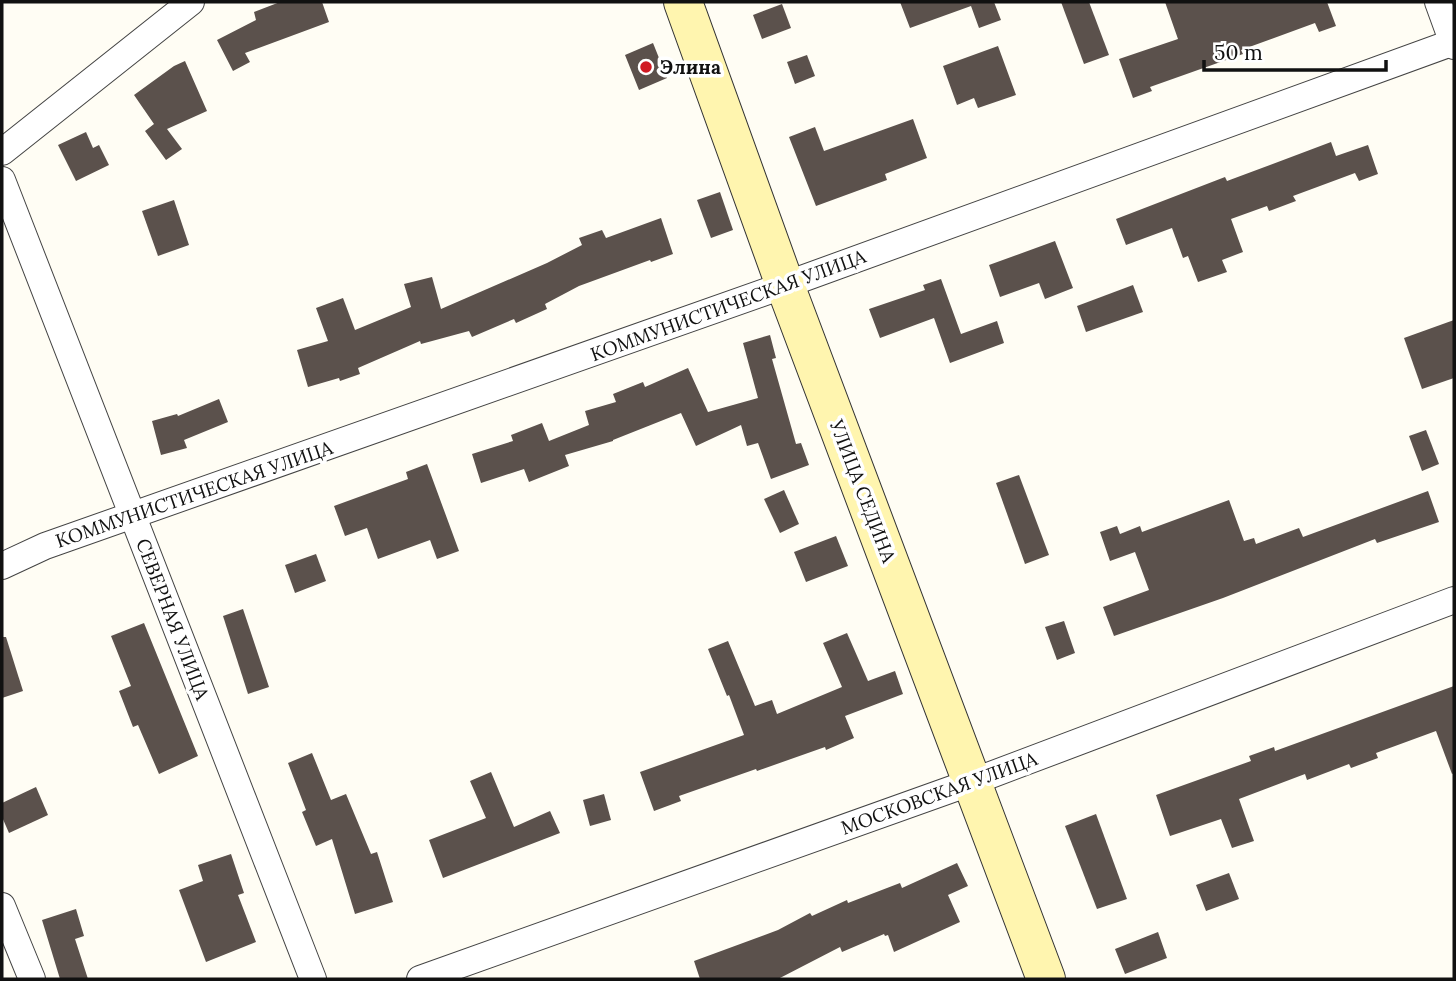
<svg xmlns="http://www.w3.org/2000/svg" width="1456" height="981" viewBox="0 0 1456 981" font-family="Lora,serif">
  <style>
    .building { fill: #5b514c }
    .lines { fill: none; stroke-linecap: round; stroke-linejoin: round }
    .street-casing { stroke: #444; stroke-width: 28 }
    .secondary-casing { stroke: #333; stroke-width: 40 }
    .street { stroke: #fff; stroke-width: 26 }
    .secondary { stroke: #fff5af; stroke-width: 38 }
    .poi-dot { fill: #d01923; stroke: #fff; stroke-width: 2.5 }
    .labels { text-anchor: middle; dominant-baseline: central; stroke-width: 7; stroke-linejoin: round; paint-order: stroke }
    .poi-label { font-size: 19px; font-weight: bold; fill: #111; stroke: #fff; text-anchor: start }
    .street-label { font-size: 19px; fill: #111; stroke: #fff }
  </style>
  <rect width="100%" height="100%" fill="#fffdf4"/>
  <g class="building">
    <polygon points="280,2 322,2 329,22 245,53 250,62 233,71 217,40 256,20 254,12"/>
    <polygon points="900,2 994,2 1001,20 979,28 971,6 910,28"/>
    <polygon points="1061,2 1089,2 1109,55 1084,64"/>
    <polygon points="1165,2 1327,2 1336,26 1319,32 1315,23 1241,50 1243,54 1150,87 1152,91 1133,98 1119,59 1178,39"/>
    <polygon points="782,4 791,28 762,39 753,15"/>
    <polygon points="653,43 667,78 639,90 625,55"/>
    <polygon points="998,46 1016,95 978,108 974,98 957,105 943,66"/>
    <polygon points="807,55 815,76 795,84 787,62"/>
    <polygon points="185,61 207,111 167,129 182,149 166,160 145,131 154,124 134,95 174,66"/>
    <polygon points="913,119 927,158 885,174 887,180 816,206 789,137 815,127 824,151"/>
    <polygon points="86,132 93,148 99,145 109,165 76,181 58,145"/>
    <polygon points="1331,142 1336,156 1368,145 1378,174 1359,181 1355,173 1293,196 1296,201 1269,211 1267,206 1231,219 1243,252 1222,260 1227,272 1198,282 1188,256 1183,258 1172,228 1126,245 1116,219 1225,177 1227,181"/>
    <polygon points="720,192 733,230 711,238 697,200"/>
    <polygon points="174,200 189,245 158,256 142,211"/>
    <polygon points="661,218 673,254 651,262 650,260 579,286 545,304 547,309 516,323 514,319 472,337 469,331 421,344 420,341 358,368 360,374 340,381 339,378 308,387 297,350 328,341 316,308 343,298 355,330 411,307 404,284 432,277 441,309 547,263 582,245 579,238 602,230 606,238"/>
    <polygon points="1055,241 1073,288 1045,299 1039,283 1000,297 989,265"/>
    <polygon points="941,279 961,334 997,321 1004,343 950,363 934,318 880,338 869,309 925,290 923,285"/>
    <polygon points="1133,285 1143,312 1086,332 1077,306"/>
    <polygon points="1454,320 1454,378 1422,389 1404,338"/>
    <polygon points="770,335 776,358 772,359 796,444 801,443 809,465 771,479 758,443 747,446 741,425 696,446 681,413 613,440 613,441 565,455 569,466 529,482 524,469 481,483 472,454 513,441 511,435 542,423 549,441 589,425 585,411 616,402 613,394 643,382 645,387 688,368 708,412 758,398 743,343"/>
    <polygon points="219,399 228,422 184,440 187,448 161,455 152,421 177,414 178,416"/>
    <polygon points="1426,430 1439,464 1422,471 1409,436"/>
    <polygon points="427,464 459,551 437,559 430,540 378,559 367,528 345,536 334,506 408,479 406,472"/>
    <polygon points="1019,475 1049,555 1025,564 996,483"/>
    <polygon points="784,490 799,524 780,533 764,499"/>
    <polygon points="1428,491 1439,522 1377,543 1375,539 1223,598 1114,636 1103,607 1149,590 1135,552 1110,561 1100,532 1117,526 1120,534 1140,526 1142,532 1229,500 1244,541 1254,538 1256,544 1299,528 1303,537"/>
    <polygon points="836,536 848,566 806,582 794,552"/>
    <polygon points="316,554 326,581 295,593 285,565"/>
    <polygon points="243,609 269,687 248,694 223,616"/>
    <polygon points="1064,621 1075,653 1057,660 1045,627"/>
    <polygon points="144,623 198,756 159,774 138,725 133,727 119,691 131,686 111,636"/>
    <polygon points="847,633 868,681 895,671 903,694 845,716 854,738 826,750 825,747 757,771 756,769 679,796 681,801 654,811 640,772 744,735 729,695 727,696 708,649 728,641 755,706 772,700 777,714 842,687 823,643"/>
    <polygon points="2,637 6,637 23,691 2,698"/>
    <polygon points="1454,686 1454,773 1452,774 1436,731 1376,753 1378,758 1351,768 1349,764 1307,780 1305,774 1239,799 1254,841 1232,848 1221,819 1170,836 1156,795 1251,761 1249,756 1274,747 1275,751"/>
    <polygon points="312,753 331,800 346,794 371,854 377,852 393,902 355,914 332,839 316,846 302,812 306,810 288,763"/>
    <polygon points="491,772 514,827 550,811 560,833 443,878 429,840 486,818 470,781"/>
    <polygon points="36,787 48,815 9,833 2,817 2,803"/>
    <polygon points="604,794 611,820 590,826 583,800"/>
    <polygon points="1096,814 1127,899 1097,909 1065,826"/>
    <polygon points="231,854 244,893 238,895 256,942 206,962 179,890 203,881 198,865"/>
    <polygon points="957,863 968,886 948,895 960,922 894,952 888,935 885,936 884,934 842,952 840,947 778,979 700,979 694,961 778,930 810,913 812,916 847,900 848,903 900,883 902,888"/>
    <polygon points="1229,873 1239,899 1206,911 1196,885"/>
    <polygon points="76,909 84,936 75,939 88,979 60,979 42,920"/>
    <polygon points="1158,932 1167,958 1125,974 1115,949"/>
  </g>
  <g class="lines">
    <g class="street-casing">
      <g id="street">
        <polyline points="1438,2 1454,46"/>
        <polyline points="2,152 191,2"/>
        <polyline points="2,180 313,979"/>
        <polyline points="2,566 45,546 785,285 1454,42"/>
        <polyline points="2,906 32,979"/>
        <polyline points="420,979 972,782 1454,600"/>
      </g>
    </g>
    <g class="secondary-casing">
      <polyline id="secondary" points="683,2 785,285 1046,979"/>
    </g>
    <use href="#street" class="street"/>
    <use href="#secondary" class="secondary"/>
  </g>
  <circle class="poi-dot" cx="646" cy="67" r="7"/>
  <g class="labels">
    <g class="poi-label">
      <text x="660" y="67">Элина</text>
    </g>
    <g class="street-label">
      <text transform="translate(728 305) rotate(-20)">КОММУНИСТИЧЕСКАЯ УЛИЦА</text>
      <text transform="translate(863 491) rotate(69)">УЛИЦА СЕДИНА</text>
      <text transform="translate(194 494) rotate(-19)">КОММУНИСТИЧЕСКАЯ УЛИЦА</text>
      <text transform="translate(173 619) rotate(69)">СЕВЕРНАЯ УЛИЦА</text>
      <text transform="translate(939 793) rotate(-20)">МОСКОВСКАЯ УЛИЦА</text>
    </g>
  </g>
  <rect width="1456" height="981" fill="none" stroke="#111111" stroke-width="7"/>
  <path d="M1204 60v10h182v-10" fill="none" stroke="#111111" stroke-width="3.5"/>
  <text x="1214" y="60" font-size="21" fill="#111111" stroke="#ffffff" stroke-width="5" paint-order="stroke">50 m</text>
</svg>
